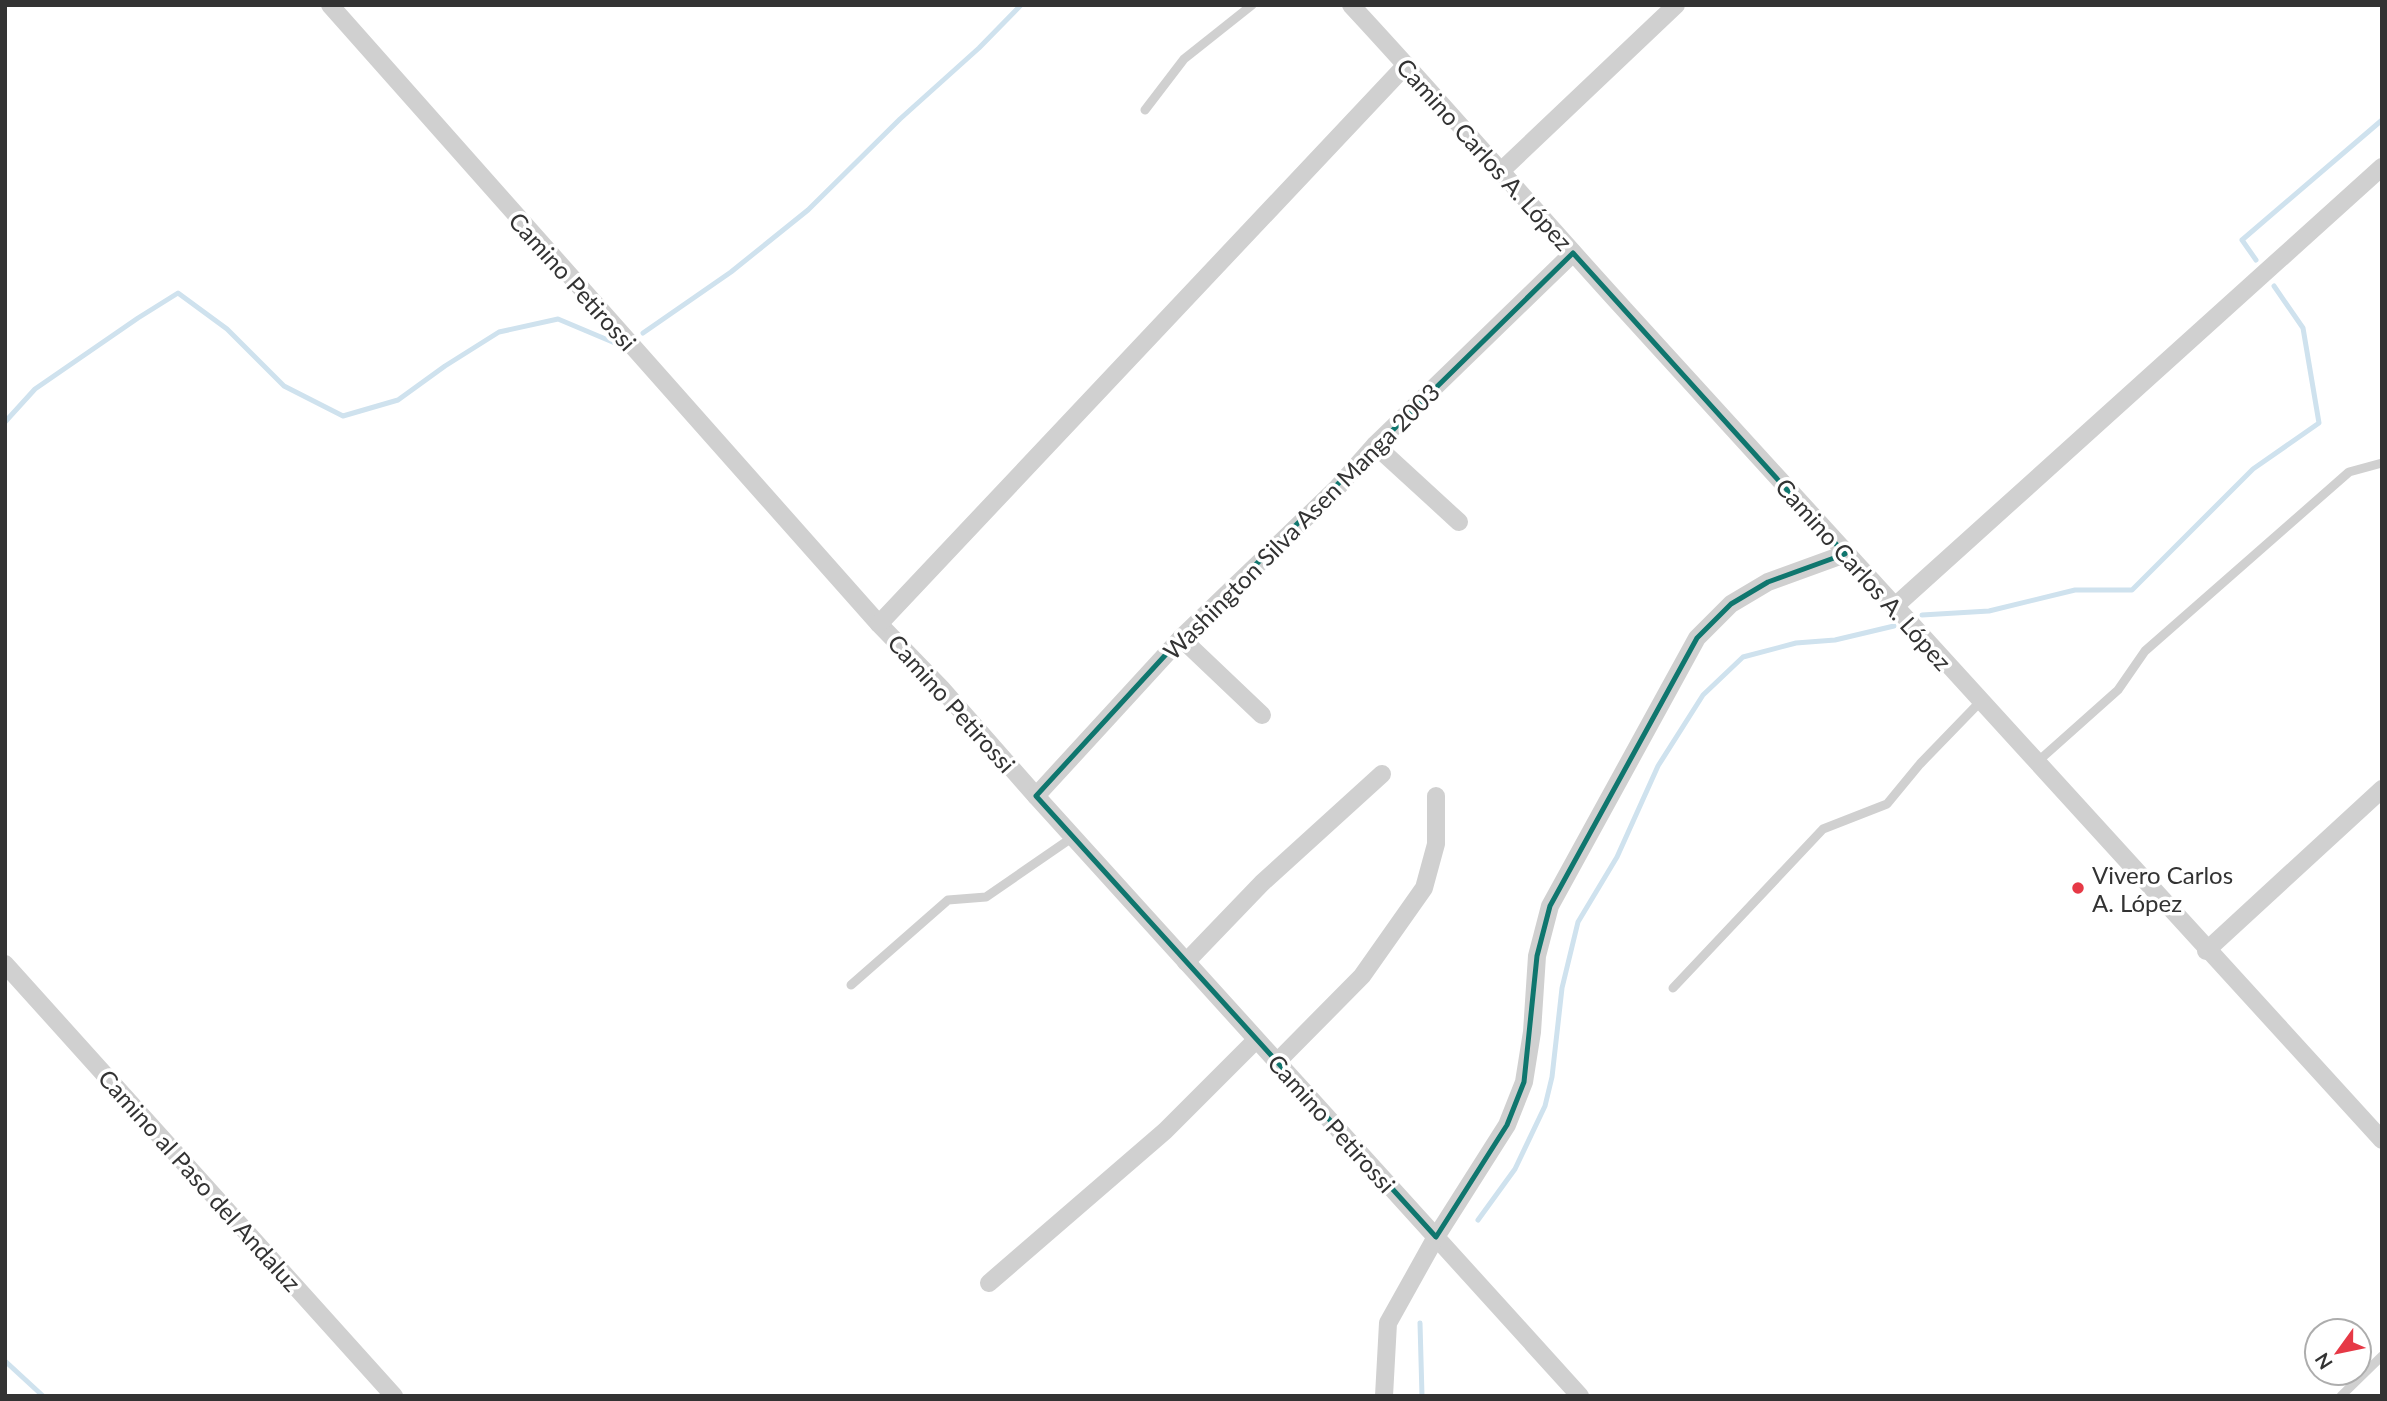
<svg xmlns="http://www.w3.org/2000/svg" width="2387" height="1401" viewBox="0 0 2387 1401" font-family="Lato,sans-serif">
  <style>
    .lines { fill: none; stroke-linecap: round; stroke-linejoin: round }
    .stream { stroke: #cfe2ee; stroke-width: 5 }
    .lane { stroke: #d0d0d0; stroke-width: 9 }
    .street { stroke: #d0d0d0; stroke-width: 18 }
    .marked { fill: none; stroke: #0f766e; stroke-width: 5; stroke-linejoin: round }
    .poi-dot { fill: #e63946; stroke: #fff; stroke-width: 2.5 }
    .labels { text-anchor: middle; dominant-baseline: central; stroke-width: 7; stroke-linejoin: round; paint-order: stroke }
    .street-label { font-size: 24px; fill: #333; stroke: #fff }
    .poi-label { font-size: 24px; fill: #333; stroke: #fff; text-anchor: start }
  </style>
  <rect width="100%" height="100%" fill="#fff"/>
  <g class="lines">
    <g class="stream">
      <polyline points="2256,260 2242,240 2382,120"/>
      <polyline points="643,333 731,272 808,210 900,119 979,48 1021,5"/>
      <polyline points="5,422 35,389 138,318 178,293 227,329 284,386 343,416 398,400 445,366 499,332 558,319 615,343"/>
      <polyline points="1922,615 1989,611 2075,590 2132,590 2253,469 2319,423 2303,328 2274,286"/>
      <polyline points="1478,1220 1515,1169 1545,1106 1552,1077 1562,988 1578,922 1617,857 1658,766 1703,695 1743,657 1796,643 1835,640 1894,626"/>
      <polyline points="1420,1323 1422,1396"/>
      <polyline points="5,1361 43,1396"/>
    </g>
    <g class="lane">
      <polyline points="1145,110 1184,59 1252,5"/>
      <polyline points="2036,763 2118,690 2145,651 2349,472 2382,463"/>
      <polyline points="851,985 948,900 986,897 1073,837"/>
      <polyline points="1673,988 1823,829 1887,804 1920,764 1980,702"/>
      <polyline points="2341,1396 2382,1356"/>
    </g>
    <g class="street">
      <polyline points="330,5 879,624 941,688 1036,796 1580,1396"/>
      <path d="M1351 5C1444 105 1532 208 1624 309 1876 587 2128 865 2382 1140"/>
      <polyline points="1501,171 1676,5"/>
      <polyline points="1375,445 1459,522"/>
      <polyline points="1894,607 2382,167"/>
      <polyline points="879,624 1406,65"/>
      <polyline points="1181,638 1262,715"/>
      <polyline points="1036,796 1181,638 1337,488 1375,445 1573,253"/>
      <polyline points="2206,951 2382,789"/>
      <polyline points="1186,962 1262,883 1382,774"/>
      <polyline points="5,964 394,1396"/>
      <polyline points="1277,1062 1362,976 1424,888 1436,844 1436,796"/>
      <polyline points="989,1283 1165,1131 1256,1040"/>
      <polyline points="1384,1396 1388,1323 1436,1237 1507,1125 1524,1082 1532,1032 1537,956 1550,906 1697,638 1731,604 1768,582 1845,554"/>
    </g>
  </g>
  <path class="marked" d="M1573 253 1845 554 1768 582 1731 604 1697 638 1550 906 1537 956 1524 1082 1507 1125 1436 1237 1036 796 1181 638Z"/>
  <circle class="poi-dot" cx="2078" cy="888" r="7"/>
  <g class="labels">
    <g class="street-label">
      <text transform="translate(1485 154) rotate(48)">Camino Carlos A. López</text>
      <text transform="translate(573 281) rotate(48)">Camino Petirossi</text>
      <text transform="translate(1301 521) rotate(-45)">Washington Silva Asen Manga 2003</text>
      <text transform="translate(1864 574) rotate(48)">Camino Carlos A. López</text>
      <text transform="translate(952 703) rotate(48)">Camino Petirossi</text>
      <text transform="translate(1332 1123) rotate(48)">Camino Petirossi</text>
      <text transform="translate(200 1180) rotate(48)">Camino al Paso del Andaluz</text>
    </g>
    <g class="poi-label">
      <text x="2092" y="874">Vivero Carlos<tspan x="2092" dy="28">A. López</tspan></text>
    </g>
  </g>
  <rect width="2387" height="1401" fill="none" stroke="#333333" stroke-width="14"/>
  <g transform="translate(2338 1352) rotate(237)"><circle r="33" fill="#ffffff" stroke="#adadad" stroke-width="2"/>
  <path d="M0-5L12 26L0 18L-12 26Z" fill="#e63946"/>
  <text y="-10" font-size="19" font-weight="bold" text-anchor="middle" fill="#333333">N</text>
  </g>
</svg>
